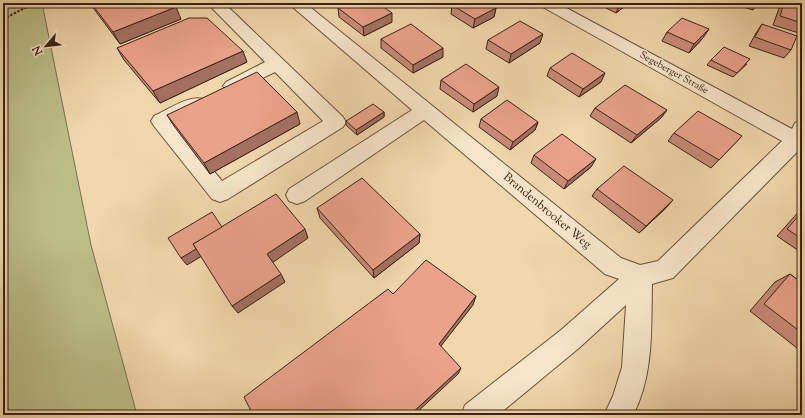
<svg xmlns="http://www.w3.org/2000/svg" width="805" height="418" viewBox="0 0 805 418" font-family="'Sorts Mill Goudy',serif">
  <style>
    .green { fill: #bcbe88; stroke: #7b704e }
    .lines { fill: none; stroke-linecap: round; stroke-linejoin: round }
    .minor-casing { stroke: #684f3b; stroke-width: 2 }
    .path { stroke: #3a2215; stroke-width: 2; stroke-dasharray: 2.5 1.5; stroke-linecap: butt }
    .minor { fill: #f6e5c9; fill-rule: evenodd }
    .wall { fill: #c98b78; stroke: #3a2215 }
    .shaded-wall { fill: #a47161; stroke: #3a2215 }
    .building { fill: #eaa28b; stroke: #3a2215 }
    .labels { text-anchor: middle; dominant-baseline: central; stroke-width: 3.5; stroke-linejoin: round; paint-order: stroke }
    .far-street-label { font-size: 10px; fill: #3a2215; stroke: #f6e5c9 }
    .street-label { font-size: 12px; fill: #3a2215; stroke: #f6e5c9 }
  </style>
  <rect width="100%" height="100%" fill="#f1d7ac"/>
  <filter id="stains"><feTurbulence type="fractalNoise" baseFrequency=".005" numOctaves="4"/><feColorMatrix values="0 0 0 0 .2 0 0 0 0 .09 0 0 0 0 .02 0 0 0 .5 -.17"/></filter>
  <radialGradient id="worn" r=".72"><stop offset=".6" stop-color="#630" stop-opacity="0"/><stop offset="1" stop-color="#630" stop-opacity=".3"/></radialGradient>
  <polygon class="green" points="3,3 42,3 91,245 137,415 3,415"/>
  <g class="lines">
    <g class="minor-casing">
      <g id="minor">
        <path d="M211 3H227L226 5 343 117 346 122 343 127 228 199 220 202 212 199 154 126 151 121 154 116C168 110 188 95 203 99L205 104 203 109 174 123 222 181 323 121 275 72 238 90 232 92 226 90 223 86 226 82 265 62 213 9 210 6Z"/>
        <path d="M288 3H305L621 258 640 265 658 261 782 141 541 6 538 3H557L792 129 795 123 802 121V151L799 150 673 278 652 284C651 328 654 375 633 415H604L613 396 622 367 626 305 579 348 498 415H461L465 405 561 330 619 279 605 274 424 120 305 201 297 204 289 201 286 195 289 189 412 110Z"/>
      </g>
    </g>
    <polyline class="path" points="3,19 35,3"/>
    <use href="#minor" class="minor"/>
  </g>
  <g class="wall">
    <polygon points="91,3 181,19 120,44 94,9"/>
    <polygon points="326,3 337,3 330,6"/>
    <polygon points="423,3 438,3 429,7"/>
    <polygon points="596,3 629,3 616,13"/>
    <polygon points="731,3 758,3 753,10"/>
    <polygon points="781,3 802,3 802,34 773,25"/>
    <polygon points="452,5 496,8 494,17 473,28 451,14"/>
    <polygon points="338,8 392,22 364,36 339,17"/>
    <polygon points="762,24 791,50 784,58 749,46 756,33"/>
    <polygon points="667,32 703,38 689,53 662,41"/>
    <polygon points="381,39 443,57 413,73 381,48"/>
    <polygon points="488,40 540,43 509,63 486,49"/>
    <polygon points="117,48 247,62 160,103 124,60"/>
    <polygon points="711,60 747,64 733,77 707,65"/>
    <polygon points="550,68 601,82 579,97 547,76"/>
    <polygon points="441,80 497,96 473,112 440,89"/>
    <polygon points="595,108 667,110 661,118 631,143 590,116"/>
    <polygon points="384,112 384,117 357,135 346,125 346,121"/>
    <polygon points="167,115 300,124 210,174 174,126"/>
    <polygon points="481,119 538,122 535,130 510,150 479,127"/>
    <polygon points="674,133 742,136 711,168 668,141"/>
    <polygon points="534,155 591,167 564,189 531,163"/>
    <polygon points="597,189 666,208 639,233 592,196"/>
    <polygon points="317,208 420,234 419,243 374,278 320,218"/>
    <polygon points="802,208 802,253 777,236"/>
    <polygon points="790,274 802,283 802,352 750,311 775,282"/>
  </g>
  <g class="shaded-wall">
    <polygon points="330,3 337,3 330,6"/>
    <polygon points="430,3 438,3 429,7"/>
    <polygon points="622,3 629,3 616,13 620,4"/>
    <polygon points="176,7 181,19 120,44 113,32"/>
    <polygon points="496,8 494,17 473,28 475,19"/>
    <polygon points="392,13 392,22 364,36 363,27"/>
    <polygon points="709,29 703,38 689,53 694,44"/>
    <polygon points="543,34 540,43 509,63 511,54"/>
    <polygon points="443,48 443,57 413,73 413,65"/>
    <polygon points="243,51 247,62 160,103 153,91"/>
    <polygon points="605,73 601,82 579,97 583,89"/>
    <polygon points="499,87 497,96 473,112 474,104"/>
    <polygon points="667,110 661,118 631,143 637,135"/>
    <polygon points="297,112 300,124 210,174 204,163"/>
    <polygon points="384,112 384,117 357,135 356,130"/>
    <polygon points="538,122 535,130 510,150 513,142"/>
    <polygon points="596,159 591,167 564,189 568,181"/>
    <polygon points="673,200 666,208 639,233 646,226"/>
    <polygon points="305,229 308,238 272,263 267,254"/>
    <polygon points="420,234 419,243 374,278 373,270"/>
    <polygon points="195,247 202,256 187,265 181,258"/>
    <polygon points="281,274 285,282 238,313 232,306"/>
    <polygon points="476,296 473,305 437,351 439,344"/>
    <polygon points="461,368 458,374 414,415 410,415"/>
  </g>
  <g class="building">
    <polygon points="91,3 172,3 176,7 113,32"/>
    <polygon points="349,3 378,3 392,13 363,27 338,8"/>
    <polygon points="455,3 488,3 496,8 475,19 452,5"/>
    <polygon points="784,3 802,3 802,23 780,16"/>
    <polygon points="189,18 207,18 243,51 153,91 117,48"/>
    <polygon points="682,18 709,29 694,44 667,32"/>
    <polygon points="520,21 543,34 511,54 488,40"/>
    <polygon points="411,24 443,48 413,65 381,39"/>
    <polygon points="762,24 797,36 791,50 755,37"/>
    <polygon points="724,47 750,59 737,73 711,60"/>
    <polygon points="572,53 605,73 583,89 550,68"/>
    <polygon points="466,64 499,87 474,104 441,80"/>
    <polygon points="257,72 297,112 204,163 167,115"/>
    <polygon points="625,85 667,110 637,135 595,108"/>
    <polygon points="507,100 538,122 513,142 481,119"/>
    <polygon points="373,104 384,112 356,130 346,121"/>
    <polygon points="698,111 742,136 719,160 674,133"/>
    <polygon points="562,134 596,159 568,181 534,155"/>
    <polygon points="624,166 673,200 646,226 597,189"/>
    <polygon points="362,178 420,234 373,270 317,208"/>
    <polygon points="276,194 305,229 267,254 281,274 232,306 193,244"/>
    <polygon points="212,212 222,227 193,244 196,249 181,258 168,238"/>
    <polygon points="802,212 802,239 787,229"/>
    <polygon points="426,260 476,296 439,344 461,368 410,415 253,415 244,397 388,289 393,294"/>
    <polygon points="790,274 802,283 802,333 764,304"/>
  </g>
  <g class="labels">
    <g class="far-street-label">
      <text transform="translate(674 73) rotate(29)">Segeberger Straße</text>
    </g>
    <g class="street-label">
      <text transform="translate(547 211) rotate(40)">Brandenbrooker Weg</text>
    </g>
  </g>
  <rect width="805" height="418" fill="none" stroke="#f1d7ac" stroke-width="16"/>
  <rect x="4" y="4" width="797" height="410" fill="none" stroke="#3a2215" stroke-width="2"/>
  <rect x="8" y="8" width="789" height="402" fill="none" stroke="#3a2215"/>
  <g transform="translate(46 46) rotate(242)" stroke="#f6e5c9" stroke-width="3" paint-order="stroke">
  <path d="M0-3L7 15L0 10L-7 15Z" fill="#3a2215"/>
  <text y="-6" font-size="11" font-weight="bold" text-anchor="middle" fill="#3a2215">N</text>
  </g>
  <rect width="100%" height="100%" filter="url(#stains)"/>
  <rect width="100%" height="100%" fill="url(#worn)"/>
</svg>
